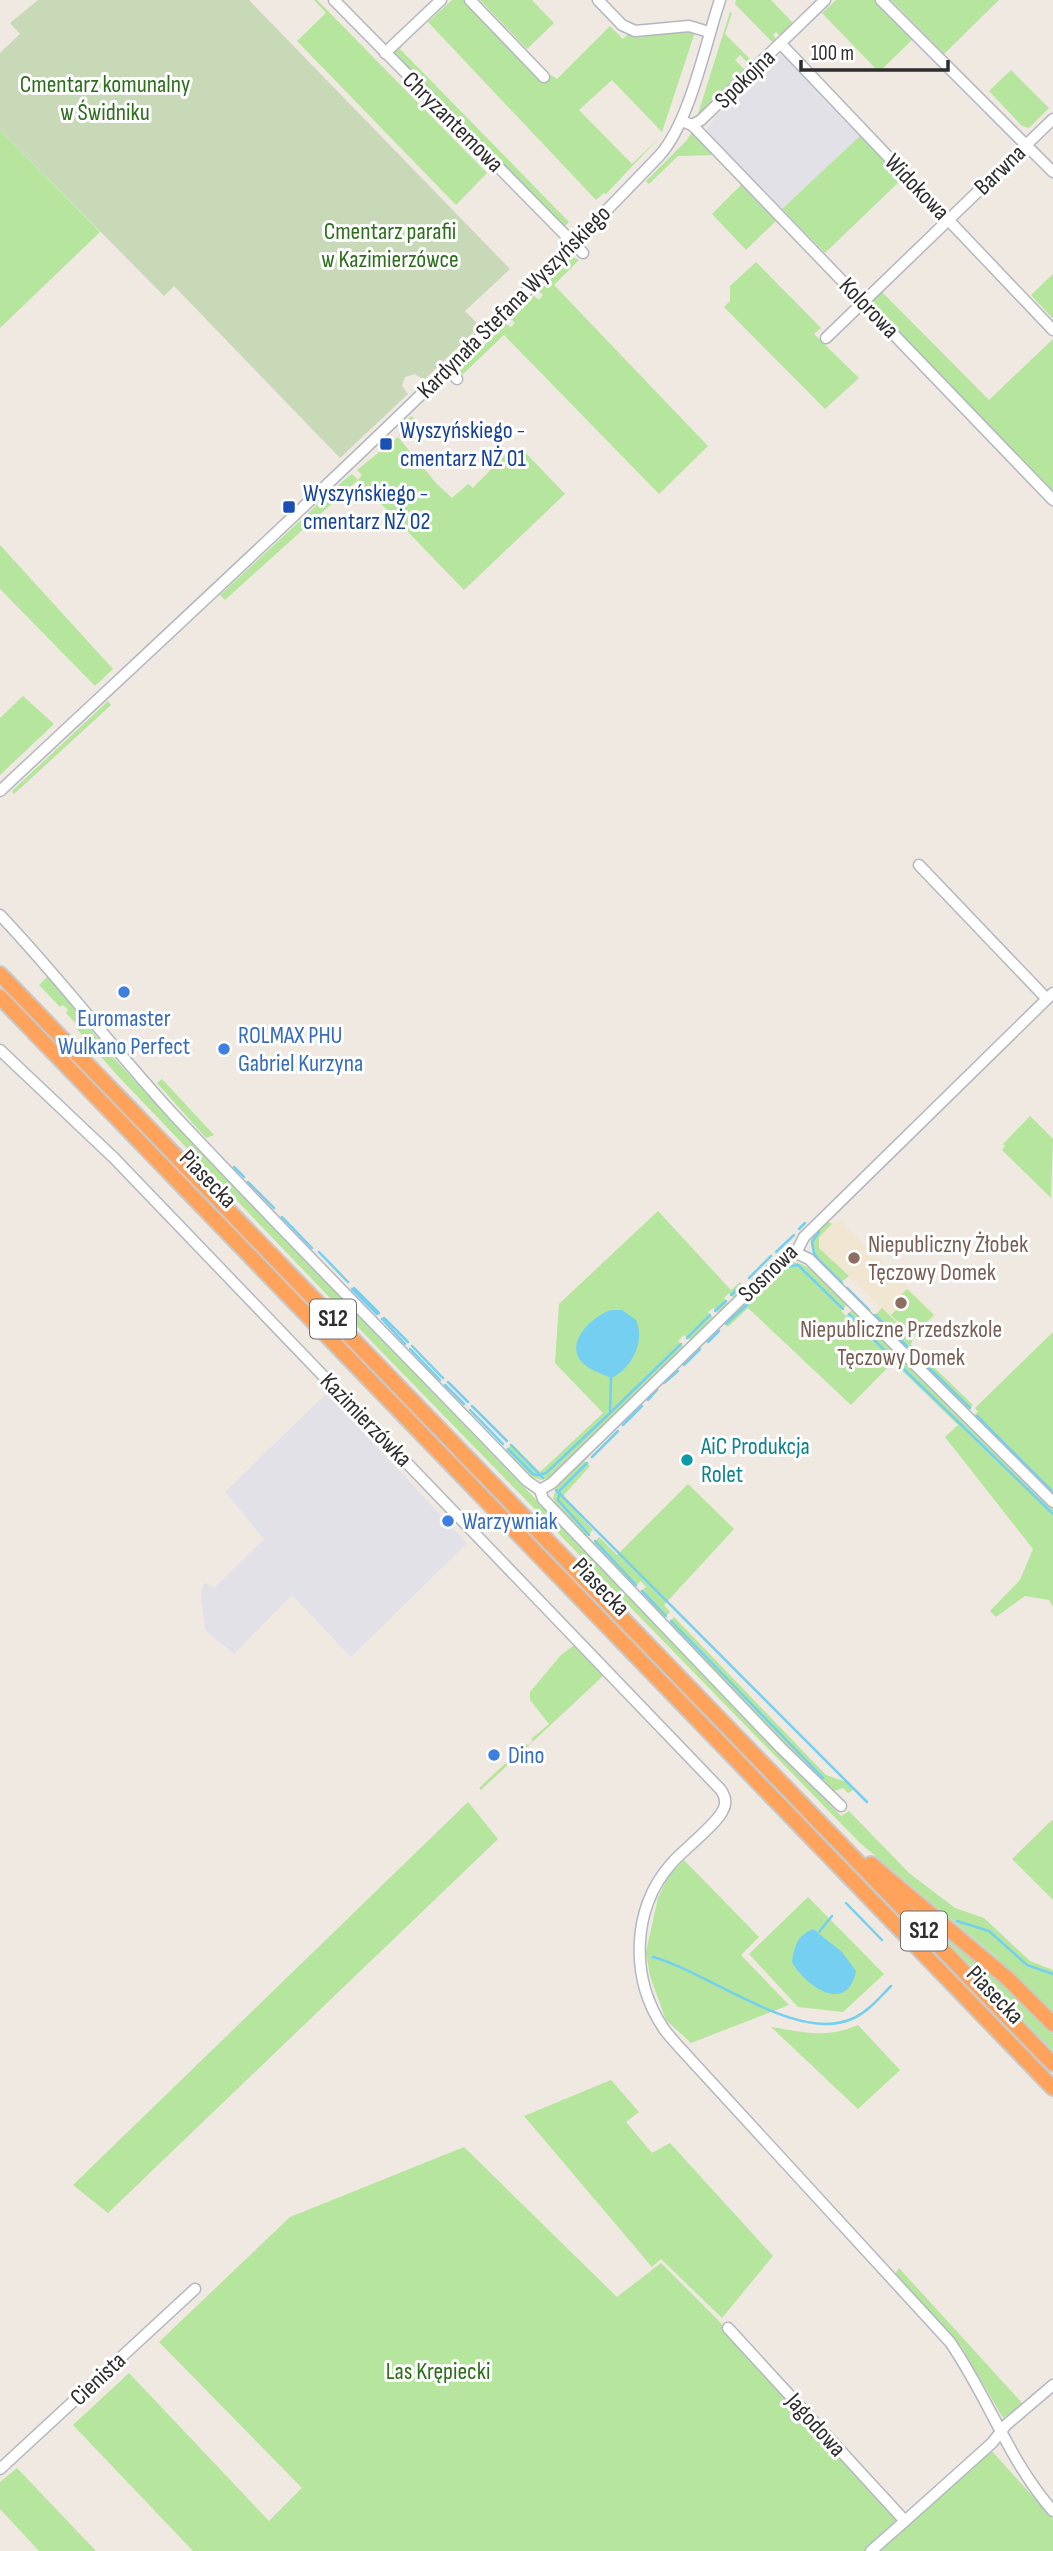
<svg xmlns="http://www.w3.org/2000/svg" width="1053" height="2551" viewBox="0 0 1053 2551" font-family="'Sofia Sans Condensed',sans-serif">
  <style>
    .industrial { fill: #e3e1e8 }
    .education { fill: #f0e6d1 }
    .green { fill: #b6e59e }
    .cemetery { fill: #c8d9b8 }
    .water { fill: #75cff0 }
    .lines { fill: none; stroke-linecap: round; stroke-linejoin: round }
    .stream { stroke: #75cff0; stroke-width: 2.5 }
    .minor-casing { stroke: #b4b7c1; stroke-width: 13 }
    .highway-casing { stroke: #c9c9c9; stroke-width: 18 }
    .minor { stroke: #fff; stroke-width: 10 }
    .highway { stroke: #ffa35c; stroke-width: 14 }
    .transit-dot { fill: #1a4fb4; stroke: #fff; stroke-width: 2.5 }
    .shop-dot { fill: #3f7fe0; stroke: #fff; stroke-width: 2.5 }
    .education-dot { fill: #8d6e63; stroke: #fff; stroke-width: 2.5 }
    .culture-dot { fill: #0f9aa8; stroke: #fff; stroke-width: 2.5 }
    .labels { text-anchor: middle; dominant-baseline: central; stroke-width: 6; stroke-linejoin: round; paint-order: stroke }
    .shield { fill: #fff; stroke: #6d6d6d; stroke-width: 2 }
    .shield-label { font-size: 23px; font-weight: bold; fill: #2e2e2e }
    .street-label { font-size: 24px; fill: #2e2e2e; stroke: #fff }
    .park-label { font-size: 24px; fill: #2c6e1b; stroke: #fff }
    .transit-label { font-size: 24px; fill: #164399; stroke: #fff; text-anchor: start }
    .shop-label { font-size: 24px; fill: #366cbe; stroke: #fff; text-anchor: start }
    .education-label { font-size: 24px; fill: #785e54; stroke: #fff; text-anchor: start }
    .culture-label { font-size: 24px; fill: #0d838f; stroke: #fff; text-anchor: start }
  </style>
  <rect width="100%" height="100%" fill="#efe9e1"/>
  <g class="industrial">
    <polygon points="783,52 861,135 782,209 706,131 716,116"/>
    <polygon points="327,1393 467,1543 351,1657 292,1595 234,1654 205,1630 201,1595 204,1582 214,1588 264,1539 225,1492"/>
  </g>
  <polygon class="education" points="838,1219 936,1315 913,1338 819,1248 819,1237"/>
  <g class="green">
    <polygon points="314,0 317,0 487,173 456,205 297,41 326,13"/>
    <polygon points="452,0 464,0 544,83 551,75 557,79 610,26 623,39 629,33 645,35 688,30 695,32 662,132 612,80 579,110 632,164 658,139 606,194 604,193 596,200 428,22"/>
    <polygon points="480,0 532,0 554,23 527,49"/>
    <polygon points="736,0 771,0 793,23 780,36 776,32 773,35 777,40 773,43 735,4"/>
    <polygon points="836,0 875,0 913,39 879,72 822,13"/>
    <polygon points="891,0 999,0 944,54"/>
    <polygon points="730,12 732,13 725,34 754,63 751,66 740,55 735,60 747,72 696,120"/>
    <polygon points="400,44 402,46 400,49 569,222 564,227 395,56 395,50"/>
    <polygon points="1011,70 1049,108 1029,128 1022,126 989,91"/>
    <polygon points="0,130 100,232 0,328"/>
    <polygon points="693,130 716,155 678,156 649,184 646,181 687,140"/>
    <polygon points="861,135 902,179 825,253 782,209"/>
    <polygon points="741,185 776,221 746,250 712,214"/>
    <polygon points="572,257 579,260 554,285 708,446 659,494 504,335 460,377 456,373 506,324 511,327 515,323 511,319 534,296 539,300 543,295 539,291"/>
    <polygon points="756,262 821,328 814,334 859,378 825,409 724,307 730,301 730,286"/>
    <polygon points="1053,274 1053,319 1031,295"/>
    <polygon points="881,291 989,400 1053,339 1053,494 874,306 873,299"/>
    <polygon points="411,416 416,420 398,437 436,483 452,498 468,484 473,488 513,447 523,450 565,494 464,590 358,480 225,600 220,595 343,481 352,474 358,480 362,475 357,470 398,437 406,421"/>
    <polygon points="0,545 113,669 95,686 0,589"/>
    <polygon points="23,696 54,724 0,775 0,718"/>
    <polygon points="108,701 111,705 14,794 12,791"/>
    <polygon points="48,976 112,1056 176,1126 841,1816 849,1811 909,1873 955,1908 984,1918 1030,1961 1053,1970 1053,2013 994,1955 860,1843 375,1345 116,1074 76,1028 78,1026 66,1013 68,1010 63,1005 60,1007 39,985"/>
    <polygon points="36,1021 277,1270 274,1273 33,1024"/>
    <polygon points="162,1079 214,1135 206,1138 157,1083"/>
    <polygon points="1030,1116 1053,1139 1051,1198 1002,1150 1005,1146 1003,1144"/>
    <polygon points="658,1211 731,1290 740,1282 745,1288 734,1298 729,1293 724,1298 728,1303 718,1313 713,1308 708,1312 714,1319 690,1340 684,1335 678,1341 684,1347 549,1478 541,1480 532,1477 505,1451 512,1444 540,1472 603,1413 555,1363 559,1304"/>
    <path d="M827 1221 832 1224 819 1237V1248L849 1276 840 1283C828 1271 810 1259 811 1240Z"/>
    <path d="M792 1262C813 1263 832 1291 847 1305L841 1311 846 1316 852 1310 873 1331 867 1336 872 1341 878 1336 964 1421 978 1412 975 1408 1053 1332V1607L1049 1600 1025 1596 996 1617 990 1611 1020 1580 1033 1549 945 1437 958 1425 893 1362 851 1405 748 1308 728 1327 724 1323 747 1301 751 1304 756 1299 752 1296 784 1266Z"/>
    <polygon points="907,1289 934,1315 913,1336 891,1315 899,1307 894,1302"/>
    <polygon points="882,1308 913,1338 911,1345 973,1405 968,1410 875,1318 875,1315"/>
    <polygon points="395,1392 921,1938 918,1940 392,1395"/>
    <polygon points="583,1460 590,1466 564,1495 566,1501 593,1530 585,1538 560,1511 553,1499 556,1488"/>
    <polygon points="688,1484 734,1529 664,1605 670,1612 663,1619 639,1593 646,1587 641,1581 633,1588 591,1545 599,1537 617,1555"/>
    <polygon points="674,1617 826,1775 849,1783 855,1789 848,1793 843,1788 834,1791 828,1789 668,1623"/>
    <polygon points="573,1646 579,1648 603,1674 602,1677 481,1790 479,1788 526,1744 528,1745 533,1741 531,1739 549,1724 530,1700 530,1692 561,1655"/>
    <polygon points="468,1802 498,1839 108,2213 73,2185"/>
    <polygon points="1052,1820 1053,1821 1053,1900 1012,1859"/>
    <polygon points="684,1860 759,1937 741,1955 789,2005 691,2043 666,2020 650,1976 646,1952 658,1898 668,1877"/>
    <polygon points="808,1897 884,1974 843,2012 798,2007 749,1954"/>
    <polygon points="950,1938 998,1980 1053,2034 1053,2051 947,1941"/>
    <path d="M858 2025 900 2070 858 2109 771 2027C805 2032 825 2039 858 2025Z"/>
    <polygon points="611,2080 639,2112 626,2122 652,2153 670,2143 773,2256 722,2318 661,2259 652,2267 524,2116"/>
    <polygon points="464,2147 617,2297 661,2263 717,2319 904,2527 991,2450 1053,2519 1053,2551 193,2551 73,2425 129,2373 269,2521 302,2488 159,2342 290,2217"/>
    <polygon points="899,2268 1024,2405 1003,2418 961,2346 895,2274"/>
    <polygon points="17,2468 96,2551 39,2551 0,2509 0,2482"/>
  </g>
  <polygon class="cemetery" points="38,0 249,0 510,269 465,311 480,326 424,380 415,374 405,377 402,386 408,394 340,458 174,286 164,296 0,130 0,53 20,34 10,23"/>
  <g class="water">
    <path d="M611 1310H622L636 1320C646 1341 631 1370 611 1378 601 1373 588 1370 581 1361 565 1341 593 1316 611 1310Z"/>
    <path d="M813 1929 842 1952 856 1971C847 2015 806 1987 792 1962 794 1946 798 1935 813 1929Z"/>
  </g>
  <g class="lines">
    <g class="stream">
      <polyline points="234,1167 244,1177"/>
      <polyline points="248,1182 274,1208"/>
      <polyline points="282,1217 312,1248"/>
      <polyline points="799,1229 805,1223"/>
      <polyline points="819,1232 812,1242 814,1253 818,1259 842,1283"/>
      <polyline points="319,1252 348,1282"/>
      <polyline points="776,1252 794,1235"/>
      <polyline points="749,1278 771,1256"/>
      <polyline points="354,1288 379,1313"/>
      <polyline points="847,1288 869,1310"/>
      <polyline points="352,1289 377,1314"/>
      <polyline points="731,1295 742,1285"/>
      <polyline points="754,1297 786,1267 798,1265 843,1309"/>
      <polyline points="715,1311 726,1301"/>
      <polyline points="849,1314 869,1335"/>
      <polyline points="875,1315 970,1408"/>
      <polyline points="384,1318 408,1342"/>
      <polyline points="382,1319 405,1344"/>
      <polyline points="726,1324 749,1303"/>
      <polyline points="687,1338 710,1315"/>
      <polyline points="874,1340 1053,1514"/>
      <polyline points="708,1342 719,1331"/>
      <polyline points="412,1346 443,1378"/>
      <polyline points="410,1349 440,1380"/>
      <polyline points="684,1365 700,1349"/>
      <polyline points="448,1382 468,1402"/>
      <polyline points="664,1383 678,1371"/>
      <polyline points="445,1385 464,1404"/>
      <polyline points="648,1400 657,1390"/>
      <polyline points="472,1406 507,1441"/>
      <polyline points="470,1410 503,1444"/>
      <polyline points="611,1412 681,1344"/>
      <polyline points="977,1416 1053,1492"/>
      <polyline points="623,1425 642,1406"/>
      <polyline points="511,1445 543,1478"/>
      <polyline points="508,1449 533,1474 537,1475 546,1473 610,1413 611,1378"/>
      <polyline points="592,1457 618,1431"/>
      <polyline points="587,1463 560,1490 558,1500 589,1535"/>
      <polyline points="556,1490 867,1802"/>
      <polyline points="595,1541 636,1585"/>
      <polyline points="642,1591 666,1616"/>
      <polyline points="671,1621 823,1778"/>
      <polyline points="846,1903 882,1940"/>
      <polyline points="957,1921 989,1931 1027,1965 1053,1974"/>
      <polyline points="819,1932 832,1916"/>
      <path d="M653 1957C711 1973 798 2045 854 2018 869 2011 880 1997 891 1986"/>
    </g>
    <g class="minor-casing">
      <g id="minor">
        <polyline points="334,0 583,253"/>
        <polyline points="470,0 544,77"/>
        <polyline points="598,0 622,25 635,31 689,26 709,32"/>
        <polyline points="881,0 1053,172"/>
        <polyline points="781,44 1053,330"/>
        <polyline points="385,53 441,0"/>
        <polyline points="682,121 692,125 697,130 1053,500"/>
        <polyline points="692,125 701,120 825,0"/>
        <polyline points="826,338 1053,119"/>
        <polyline points="448,369 457,379"/>
        <path d="M0 791C223 582 449 376 660 155 690 121 705 45 720 0"/>
        <polyline points="919,865 1047,999"/>
        <path d="M0 915C61 979 114 1050 174 1115 290 1239 410 1359 527 1481L540 1490 543 1499 781 1748 841 1806"/>
        <path d="M0 1050 114 1158 721 1790C725 1796 727 1803 723 1810 717 1824 683 1850 671 1864 631 1910 630 1979 664 2029 672 2040 683 2051 692 2061L950 2342C988 2397 1009 2461 1053 2511"/>
        <polyline points="796,1253 804,1237 1053,993"/>
        <polyline points="796,1253 809,1259 1053,1502"/>
        <polyline points="540,1490 552,1483 780,1261 796,1253"/>
        <polyline points="728,2328 905,2521 992,2443 1006,2425 1053,2385"/>
        <polyline points="0,2469 195,2289"/>
        <polyline points="871,2551 905,2521"/>
      </g>
    </g>
    <g class="highway-casing">
      <g id="highway">
        <polyline points="0,974 1053,2064"/>
        <polyline points="0,997 1053,2088"/>
        <polyline points="871,1864 1008,1979 1053,2024"/>
      </g>
    </g>
    <use href="#minor" class="minor"/>
    <use href="#highway" class="highway"/>
  </g>
  <g class="transit-dot">
    <rect x="379" y="437" width="14" height="14" rx="3.5"/>
    <rect x="282" y="500" width="14" height="14" rx="3.5"/>
  </g>
  <g class="shop-dot">
    <circle cx="124" cy="992" r="7"/>
    <circle cx="224" cy="1049" r="7"/>
    <circle cx="448" cy="1521" r="7"/>
    <circle cx="494" cy="1755" r="7"/>
  </g>
  <g class="education-dot">
    <circle cx="854" cy="1258" r="7"/>
    <circle cx="901" cy="1303" r="7"/>
  </g>
  <circle class="culture-dot" cx="687" cy="1460" r="7"/>
  <g class="labels">
    <g class="shield">
      <rect x="310" y="1299.5" width="46" height="39" rx="5"/>
      <rect x="901" y="1911.5" width="46" height="39" rx="5"/>
    </g>
    <g class="shield-label">
      <text x="333" y="1319">S12</text>
      <text x="924" y="1931">S12</text>
    </g>
    <g class="street-label">
      <text transform="translate(745 79) rotate(-44)">Spokojna</text>
      <text transform="translate(453 122) rotate(45)">Chryzantemowa</text>
      <text transform="translate(1000 170) rotate(-44)">Barwna</text>
      <text transform="translate(917 187) rotate(46)">Widokowa</text>
      <text transform="translate(514 302) rotate(-45)">Kardynała Stefana Wyszyńskiego</text>
      <text transform="translate(869 308) rotate(46)">Kolorowa</text>
      <text transform="translate(208 1179) rotate(46)">Piasecka</text>
      <text transform="translate(768 1273) rotate(-44)">Sosnowa</text>
      <text transform="translate(366 1420) rotate(46)">Kazimierzówka</text>
      <text transform="translate(601 1587) rotate(46)">Piasecka</text>
      <text transform="translate(995 1995) rotate(46)">Piasecka</text>
      <text transform="translate(98 2379) rotate(-43)">Cienista</text>
      <text transform="translate(816 2425) rotate(48)">Jagodowa</text>
    </g>
    <g class="park-label">
      <text x="105" y="84">Cmentarz komunalny<tspan x="105" dy="28">w Świdniku</tspan></text>
      <text x="390" y="231">Cmentarz parafii<tspan x="390" dy="28">w Kazimierzówce</tspan></text>
      <text x="438" y="2371">Las Krępiecki</text>
    </g>
    <g class="transit-label">
      <text x="400" y="430">Wyszyńskiego -<tspan x="400" dy="28">cmentarz NŻ 01</tspan></text>
      <text x="303" y="493">Wyszyńskiego -<tspan x="303" dy="28">cmentarz NŻ 02</tspan></text>
    </g>
    <g class="shop-label">
      <text x="124" y="1018" text-anchor="middle">Euromaster<tspan x="124" dy="28">Wulkano Perfect</tspan></text>
      <text x="238" y="1035">ROLMAX PHU<tspan x="238" dy="28">Gabriel Kurzyna</tspan></text>
      <text x="462" y="1521">Warzywniak</text>
      <text x="508" y="1755">Dino</text>
    </g>
    <g class="education-label">
      <text x="868" y="1244">Niepubliczny Żłobek<tspan x="868" dy="28">Tęczowy Domek</tspan></text>
      <text x="901" y="1329" text-anchor="middle">Niepubliczne Przedszkole<tspan x="901" dy="28">Tęczowy Domek</tspan></text>
    </g>
    <g class="culture-label">
      <text x="701" y="1446">AiC Produkcja<tspan x="701" dy="28">Rolet</tspan></text>
    </g>
  </g>
  <path d="M801 60v10h147v-10" fill="none" stroke="#2e2e2e" stroke-width="3.5"/>
  <text x="811" y="60" font-size="21" fill="#2e2e2e" stroke="#ffffff" stroke-width="5" paint-order="stroke">100 m</text>
</svg>
